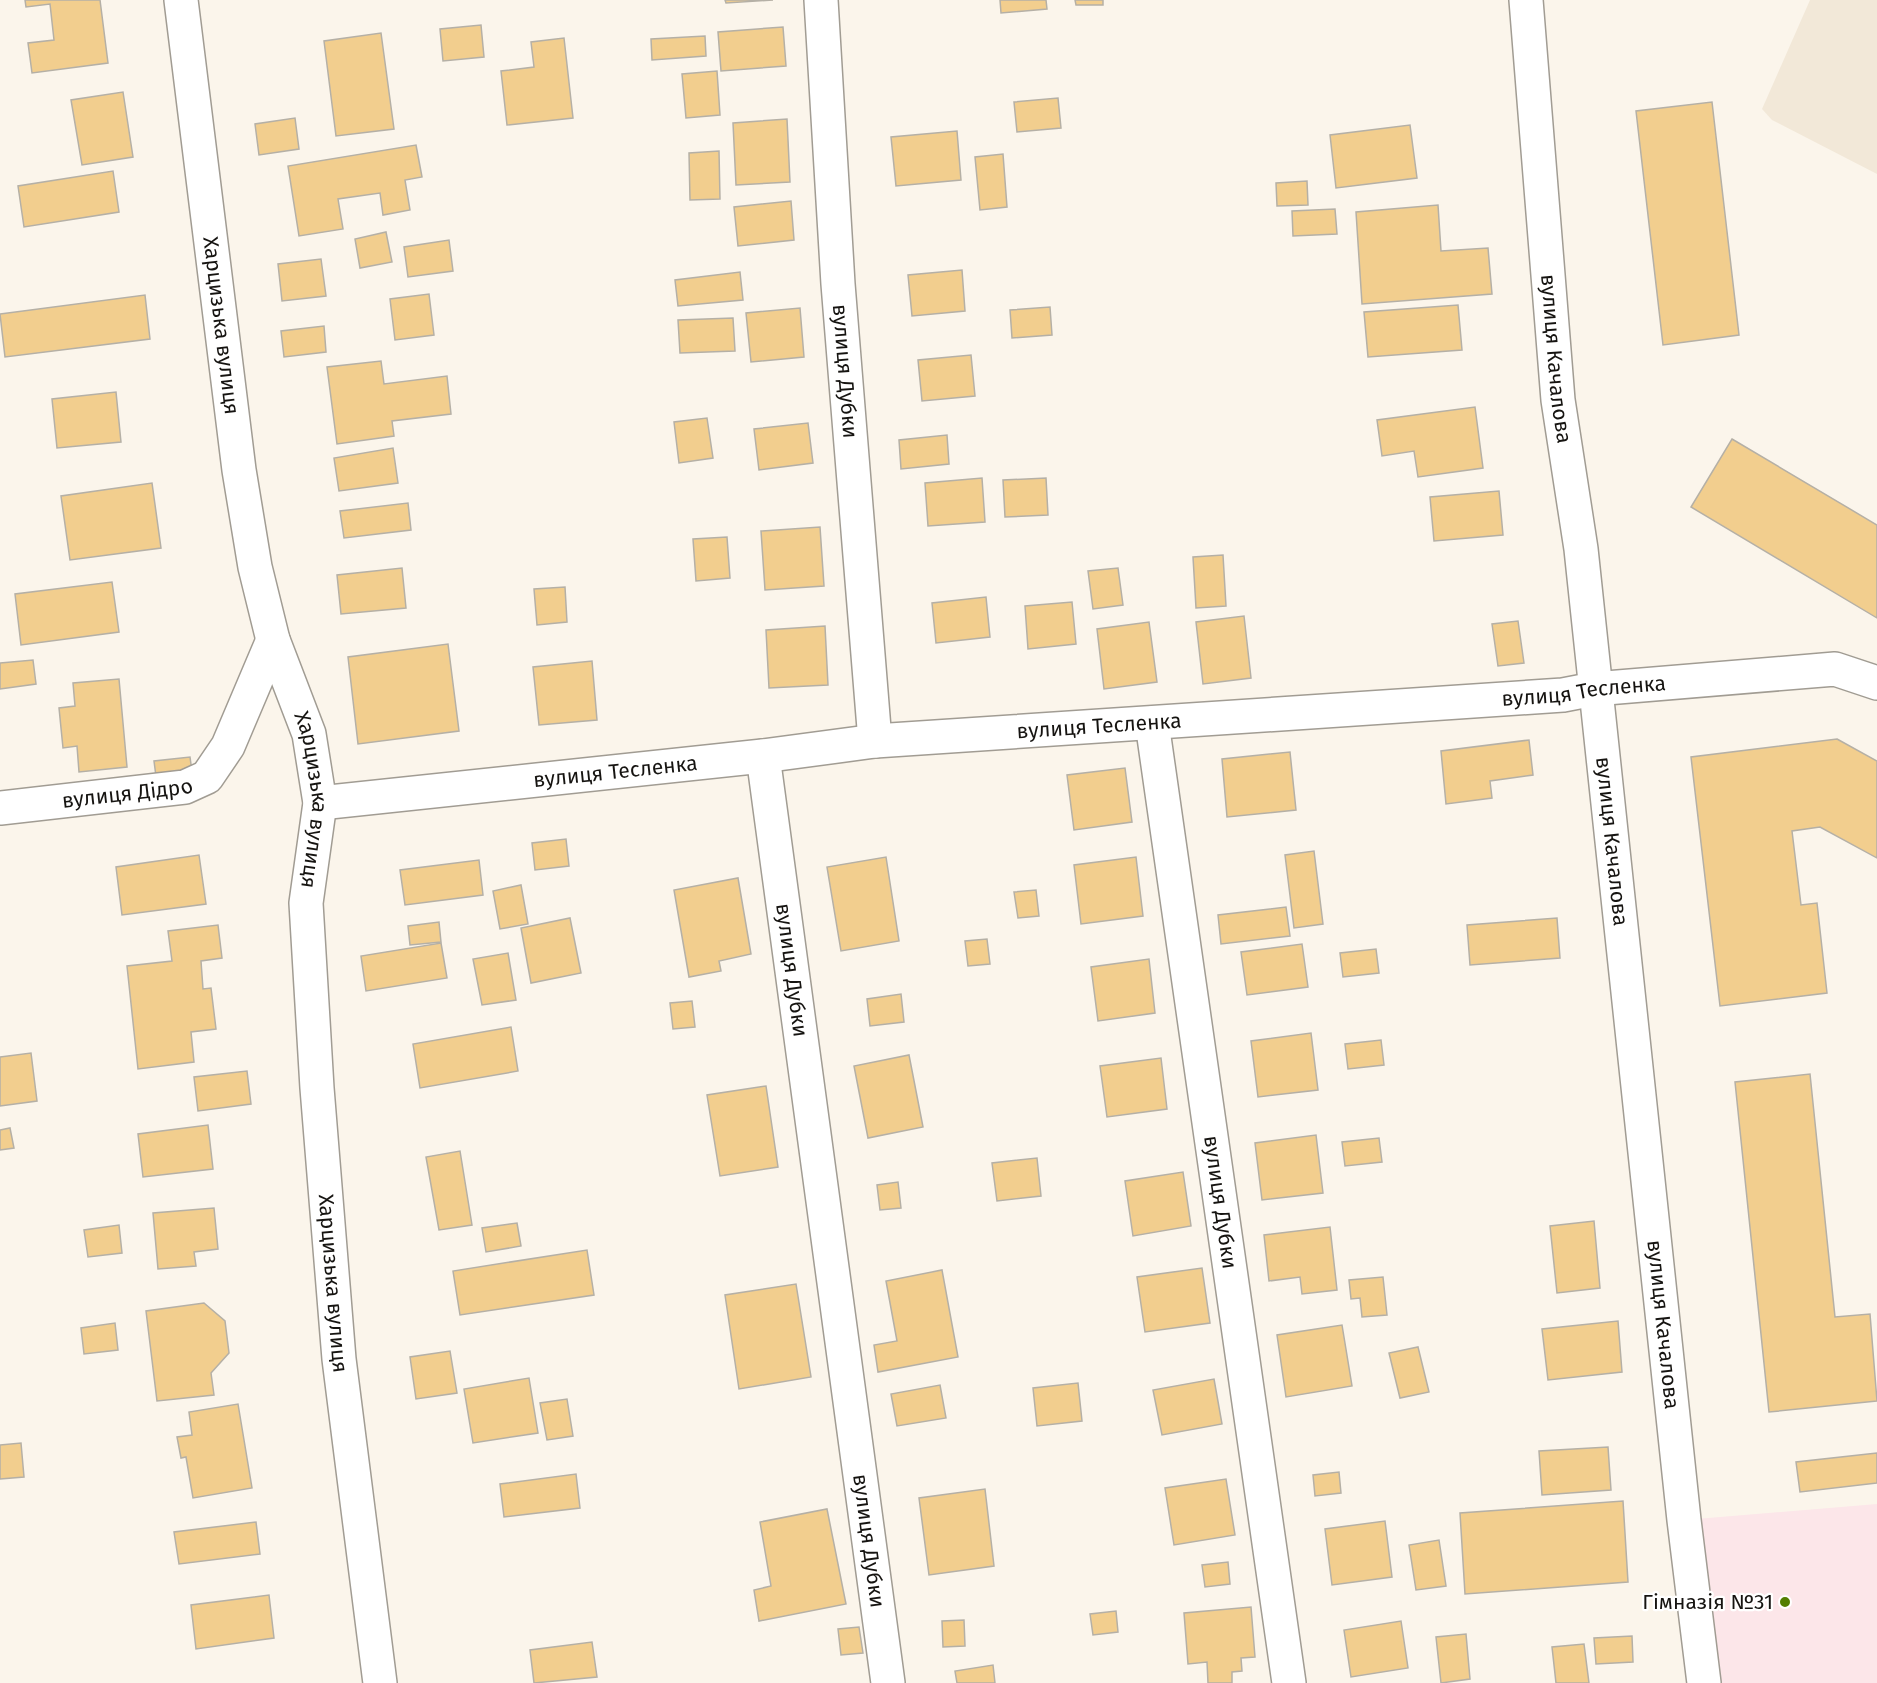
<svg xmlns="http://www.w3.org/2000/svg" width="1877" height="1683" viewBox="0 0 1877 1683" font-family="'Fira Sans',sans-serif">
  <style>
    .built { fill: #f2e8d8 }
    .education { fill: #fce6e9 }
    .building { fill: #f2ce8e; stroke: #b5b0a6; stroke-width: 1.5 }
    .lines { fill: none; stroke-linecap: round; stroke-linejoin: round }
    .minor-casing { stroke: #a19c93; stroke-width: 36 }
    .minor { stroke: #fff; stroke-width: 33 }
    .poi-dot { fill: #547e01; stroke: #fff; stroke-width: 2 }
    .labels { text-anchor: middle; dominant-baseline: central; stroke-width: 4.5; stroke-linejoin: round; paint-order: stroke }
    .street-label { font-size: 21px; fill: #161411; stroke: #fff }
    .poi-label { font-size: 21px; fill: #161411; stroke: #fff; text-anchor: end }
  </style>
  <rect width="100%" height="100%" fill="#fbf5eb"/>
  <polygon class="built" points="1810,0 1877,0 1877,174 1772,120 1762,109"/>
  <polygon class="education" points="1877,1504 1877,1683 1704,1683 1684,1520"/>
  <g class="building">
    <polygon points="25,0 100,0 108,63 32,73 28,43 54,40 50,4 26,7"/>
    <polygon points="725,0 773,0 726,3"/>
    <polygon points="1000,0 1046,0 1047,9 1001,13"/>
    <polygon points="1075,0 1103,0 1103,5 1076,5"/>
    <polygon points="481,25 484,57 443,61 440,29"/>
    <polygon points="783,27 786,66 721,71 718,32"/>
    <polygon points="381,33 394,129 336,136 324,41"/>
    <polygon points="705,36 706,56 652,60 651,39"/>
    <polygon points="564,38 573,118 507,125 501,71 534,67 531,42"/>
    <polygon points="717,71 720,115 686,118 682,74"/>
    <polygon points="123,92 133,157 82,165 71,100"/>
    <polygon points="1058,98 1061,128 1017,132 1014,102"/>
    <polygon points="1712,102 1739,335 1663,345 1636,111"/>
    <polygon points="295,118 299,149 259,155 255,124"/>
    <polygon points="787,119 790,182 736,185 733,123"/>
    <polygon points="1410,125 1417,178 1336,188 1330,135"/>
    <polygon points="957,131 961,180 896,186 891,137"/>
    <polygon points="416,145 422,177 405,180 410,210 383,215 380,193 338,199 343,229 299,236 288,166"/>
    <polygon points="719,151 720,199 690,200 689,153"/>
    <polygon points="1003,154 1007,207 980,210 975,157"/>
    <polygon points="113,171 119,212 24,227 18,186"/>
    <polygon points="1307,181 1308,205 1277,206 1276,183"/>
    <polygon points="791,201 794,240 738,246 734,207"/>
    <polygon points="1438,205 1441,251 1488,248 1492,294 1362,304 1356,212"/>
    <polygon points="1335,209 1337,234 1293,236 1292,211"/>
    <polygon points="386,232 392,262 360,268 355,239"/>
    <polygon points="449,240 453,271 408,277 404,247"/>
    <polygon points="321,259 326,296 282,301 278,264"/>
    <polygon points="962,270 965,311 912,316 908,275"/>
    <polygon points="740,272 743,300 678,306 675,280"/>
    <polygon points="429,294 434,335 395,340 390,299"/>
    <polygon points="145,295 150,339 5,357 0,314"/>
    <polygon points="1458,305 1462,350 1368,357 1364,312"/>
    <polygon points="1050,307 1052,335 1012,338 1010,310"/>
    <polygon points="800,308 804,357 751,362 746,313"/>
    <polygon points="733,318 735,351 680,353 678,320"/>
    <polygon points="324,326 326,352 284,357 281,331"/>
    <polygon points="971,355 975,396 922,401 918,360"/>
    <polygon points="381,361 384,384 447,376 451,414 392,421 394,436 337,444 327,367"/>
    <polygon points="116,392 121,442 57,448 52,399"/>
    <polygon points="1475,407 1483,468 1418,477 1414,451 1382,456 1377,420"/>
    <polygon points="707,418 713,458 679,463 674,422"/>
    <polygon points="808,423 813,463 759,470 754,429"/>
    <polygon points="947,435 949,464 901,469 899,440"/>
    <polygon points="1732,439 1877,525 1877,618 1691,507"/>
    <polygon points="393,448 398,483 339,491 334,458"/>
    <polygon points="982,478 985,522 928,526 925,483"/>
    <polygon points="1046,478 1048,515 1005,517 1003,480"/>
    <polygon points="152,483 161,548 70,560 61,496"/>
    <polygon points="1499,491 1503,535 1434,541 1430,497"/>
    <polygon points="408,503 411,530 344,538 340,511"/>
    <polygon points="820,527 824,586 765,590 761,531"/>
    <polygon points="727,537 730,578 696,581 693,539"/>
    <polygon points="1223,555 1226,606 1196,608 1193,557"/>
    <polygon points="402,568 406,608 341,614 337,575"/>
    <polygon points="1118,568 1123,605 1093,609 1088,571"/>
    <polygon points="112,582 119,632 21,645 15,594"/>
    <polygon points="565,587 567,622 537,625 534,589"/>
    <polygon points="986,597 990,637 936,643 932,603"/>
    <polygon points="1072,602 1076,644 1028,649 1025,606"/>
    <polygon points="1244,616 1251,678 1203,684 1196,622"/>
    <polygon points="1518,621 1524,663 1498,666 1492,624"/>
    <polygon points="1149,622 1157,682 1104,689 1097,629"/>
    <polygon points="825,626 828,685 769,688 766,630"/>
    <polygon points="448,644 459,731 358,744 348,657"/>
    <polygon points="33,660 36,684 0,689 0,663"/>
    <polygon points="592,661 597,720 539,725 533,667"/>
    <polygon points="119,679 127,767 79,772 77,746 63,748 59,708 75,706 73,683"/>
    <polygon points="1837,739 1877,761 1877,858 1820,827 1792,831 1801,905 1817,903 1827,993 1720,1006 1691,757"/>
    <polygon points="1529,740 1533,775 1490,781 1492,798 1446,804 1441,751"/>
    <polygon points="1290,752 1296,810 1227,817 1222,759"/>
    <polygon points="190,757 193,779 157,784 154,761"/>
    <polygon points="1125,768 1132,822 1074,830 1067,775"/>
    <polygon points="566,839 569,866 535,870 532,843"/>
    <polygon points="1314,851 1323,924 1294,928 1285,855"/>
    <polygon points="199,855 206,904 122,915 116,867"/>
    <polygon points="886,857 899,941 841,951 827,867"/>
    <polygon points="1136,857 1143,916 1081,924 1074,865"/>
    <polygon points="479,860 483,895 405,905 400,870"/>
    <polygon points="738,878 751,954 719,961 721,971 689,977 674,890"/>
    <polygon points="521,885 528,924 500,929 493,891"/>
    <polygon points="1036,890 1039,916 1018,918 1014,892"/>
    <polygon points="1286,907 1290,936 1221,944 1218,915"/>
    <polygon points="570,918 581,973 531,983 521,928"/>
    <polygon points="1557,918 1560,958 1470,965 1467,925"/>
    <polygon points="439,922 441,942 410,945 408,926"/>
    <polygon points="218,925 222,958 201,961 203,989 211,988 216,1029 191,1032 194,1062 138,1069 127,966 172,961 168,931"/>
    <polygon points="987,939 990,964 968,966 965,941"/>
    <polygon points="441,943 447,978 366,991 361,956"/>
    <polygon points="1302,944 1308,987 1247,995 1241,952"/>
    <polygon points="1376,949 1379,973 1343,977 1340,953"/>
    <polygon points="508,953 516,1000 482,1005 473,959"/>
    <polygon points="1149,959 1155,1013 1098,1021 1091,967"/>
    <polygon points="901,994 904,1022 870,1026 867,999"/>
    <polygon points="692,1001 695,1027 673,1029 670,1003"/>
    <polygon points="511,1027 518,1071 420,1088 413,1044"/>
    <polygon points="1311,1033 1318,1090 1258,1097 1251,1041"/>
    <polygon points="1381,1040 1384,1065 1348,1069 1345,1044"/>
    <polygon points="31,1053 37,1101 0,1106 0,1057"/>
    <polygon points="909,1055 923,1127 868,1138 854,1066"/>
    <polygon points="1161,1058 1167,1109 1107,1117 1100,1066"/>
    <polygon points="247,1071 251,1104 198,1111 194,1077"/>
    <polygon points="1810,1074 1835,1317 1870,1314 1877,1401 1769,1412 1735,1082"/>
    <polygon points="766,1086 778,1167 720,1176 707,1095"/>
    <polygon points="208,1125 213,1169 143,1177 138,1134"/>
    <polygon points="10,1128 14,1148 0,1150 0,1130"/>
    <polygon points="1316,1135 1323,1193 1262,1200 1255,1143"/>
    <polygon points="1379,1138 1382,1162 1345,1166 1342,1142"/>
    <polygon points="460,1151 472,1225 439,1230 426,1157"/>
    <polygon points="1037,1158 1041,1196 997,1201 992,1163"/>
    <polygon points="1183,1172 1191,1226 1133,1236 1125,1181"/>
    <polygon points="898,1182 901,1208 880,1210 877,1185"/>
    <polygon points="214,1208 218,1249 194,1252 196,1266 158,1269 153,1213"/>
    <polygon points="1594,1221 1600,1288 1557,1293 1550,1226"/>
    <polygon points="517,1223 521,1246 486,1252 482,1228"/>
    <polygon points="119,1225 122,1253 88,1257 84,1230"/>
    <polygon points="1330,1227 1337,1290 1302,1294 1300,1277 1269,1281 1264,1235"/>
    <polygon points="587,1250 594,1295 460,1315 453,1271"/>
    <polygon points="1202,1268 1210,1323 1145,1332 1137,1277"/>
    <polygon points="942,1270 958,1357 878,1372 874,1345 897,1341 886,1281"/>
    <polygon points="1383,1277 1387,1315 1362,1317 1360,1298 1351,1299 1349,1280"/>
    <polygon points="796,1284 811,1377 739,1389 725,1295"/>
    <polygon points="204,1303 225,1321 229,1353 211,1373 214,1395 157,1401 146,1311"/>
    <polygon points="1618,1321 1622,1372 1548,1380 1542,1329"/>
    <polygon points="115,1323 118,1350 84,1354 81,1328"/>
    <polygon points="1342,1325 1352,1386 1286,1397 1277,1335"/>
    <polygon points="1418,1347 1429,1392 1400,1398 1389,1353"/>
    <polygon points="450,1351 457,1393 416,1399 410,1357"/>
    <polygon points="529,1378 538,1433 473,1443 464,1389"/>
    <polygon points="1214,1379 1222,1424 1162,1435 1153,1390"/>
    <polygon points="1078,1383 1082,1421 1037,1426 1033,1388"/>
    <polygon points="940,1385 946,1418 897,1426 891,1394"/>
    <polygon points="567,1399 573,1436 547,1440 540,1403"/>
    <polygon points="238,1404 252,1488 193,1498 186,1457 181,1458 177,1437 192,1435 189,1412"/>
    <polygon points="21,1443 24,1477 0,1479 0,1445"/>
    <polygon points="1608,1447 1611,1490 1542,1495 1539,1451"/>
    <polygon points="1877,1453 1877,1483 1800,1492 1796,1462"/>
    <polygon points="1339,1472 1341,1493 1315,1496 1313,1475"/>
    <polygon points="576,1474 580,1508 504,1517 500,1484"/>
    <polygon points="1226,1479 1235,1535 1174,1545 1165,1488"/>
    <polygon points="985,1489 994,1566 929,1575 919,1498"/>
    <polygon points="1623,1501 1628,1582 1465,1594 1460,1513"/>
    <polygon points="827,1509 846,1604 759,1621 754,1590 771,1586 760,1522"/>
    <polygon points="1385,1521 1392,1577 1332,1585 1325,1529"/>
    <polygon points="256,1522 260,1554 179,1564 174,1532"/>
    <polygon points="1439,1540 1446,1586 1416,1590 1409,1545"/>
    <polygon points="1228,1562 1230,1584 1205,1587 1202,1565"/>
    <polygon points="269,1595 274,1638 196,1649 191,1605"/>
    <polygon points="1251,1607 1255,1657 1241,1658 1242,1671 1232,1672 1232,1683 1208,1683 1207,1662 1188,1664 1184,1613"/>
    <polygon points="1116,1611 1118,1632 1093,1635 1090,1614"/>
    <polygon points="964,1620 965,1646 943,1647 942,1621"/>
    <polygon points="1401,1621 1408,1668 1351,1677 1344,1630"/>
    <polygon points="859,1627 863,1653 841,1655 838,1629"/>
    <polygon points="1466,1634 1470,1679 1441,1683 1436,1637"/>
    <polygon points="1632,1636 1633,1662 1596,1664 1594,1638"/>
    <polygon points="592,1642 597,1677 534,1683 530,1650"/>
    <polygon points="1584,1644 1589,1683 1556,1683 1552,1647"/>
    <polygon points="993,1665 995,1683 957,1683 955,1671"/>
  </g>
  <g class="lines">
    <g class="minor-casing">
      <g id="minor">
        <path id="s1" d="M181 0 239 470 255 567 273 640 309 734 320 803 306 903 317 1088 339 1359 380 1683"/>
        <path id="s2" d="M821 0 838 284 875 741"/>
        <path id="s3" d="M1526 0 1558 400 1581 549 1684 1520 1704 1683"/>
        <path id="s4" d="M1152 723 1289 1683"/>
        <path id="s5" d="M763 756 888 1683"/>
        <path id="s6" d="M320 803 763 756 875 741 1563 695 1594 689 1835 669 1877 683"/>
        <path id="s7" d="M0 808 185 787 207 777 228 746 273 640"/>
      </g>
    </g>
    <use href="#minor" class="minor"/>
  </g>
  <circle class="poi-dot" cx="1785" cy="1602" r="6"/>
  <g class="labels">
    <g class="street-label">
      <text stroke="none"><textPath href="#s1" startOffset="328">Харцизька вулиця</textPath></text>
      <text stroke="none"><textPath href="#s3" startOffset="360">вулиця Качалова</textPath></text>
      <text stroke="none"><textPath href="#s2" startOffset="372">вулиця Дубки</textPath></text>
      <text stroke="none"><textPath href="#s6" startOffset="1269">вулиця Тесленка</textPath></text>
      <text stroke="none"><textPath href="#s6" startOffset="783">вулиця Тесленка</textPath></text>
      <text stroke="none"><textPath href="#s6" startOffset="297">вулиця Тесленка</textPath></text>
      <text stroke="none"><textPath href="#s7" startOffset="128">вулиця Дідро</textPath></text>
      <text stroke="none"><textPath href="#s1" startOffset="814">Харцизька вулиця</textPath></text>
      <text stroke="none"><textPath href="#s3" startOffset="846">вулиця Качалова</textPath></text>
      <text stroke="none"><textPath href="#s5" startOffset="216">вулиця Дубки</textPath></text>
      <text stroke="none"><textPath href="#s4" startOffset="484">вулиця Дубки</textPath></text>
      <text stroke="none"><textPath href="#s1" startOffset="1300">Харцизька вулиця</textPath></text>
      <text stroke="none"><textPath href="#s3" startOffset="1332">вулиця Качалова</textPath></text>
      <text stroke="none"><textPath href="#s5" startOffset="792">вулиця Дубки</textPath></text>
    </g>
    <g class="poi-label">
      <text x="1773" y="1602">Гімназія №31</text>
    </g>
  </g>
</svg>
